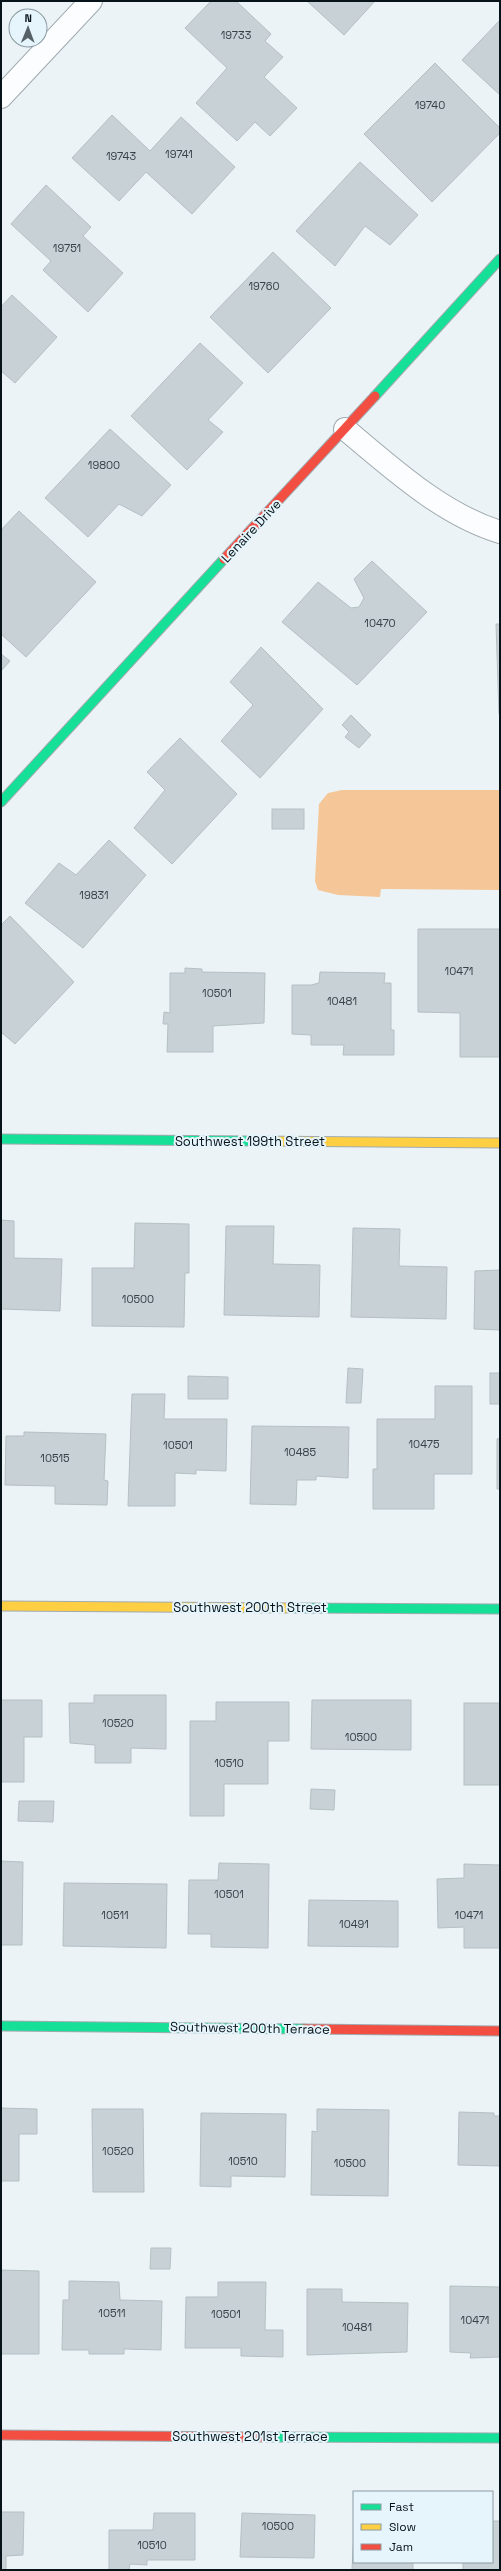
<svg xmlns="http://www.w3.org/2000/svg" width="501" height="2571" viewBox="0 0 501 2571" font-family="'Space Grotesk',sans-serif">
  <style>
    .water { fill: #f5c798 }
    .building { fill: #c7d1d6; stroke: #b5c0c4 }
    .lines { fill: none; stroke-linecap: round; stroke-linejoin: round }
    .street-casing { stroke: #a0aaaf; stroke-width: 24 }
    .fast-casing { stroke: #a0aaaf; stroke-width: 11 }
    .slow-casing { stroke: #a0aaaf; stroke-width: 11 }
    .jam-casing { stroke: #a0aaaf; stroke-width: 11 }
    .street { stroke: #fcfdfe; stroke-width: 22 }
    .fast { stroke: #16e098; stroke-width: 9 }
    .slow { stroke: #ffcf43; stroke-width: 9 }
    .jam { stroke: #f24e42; stroke-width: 9 }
    .labels { text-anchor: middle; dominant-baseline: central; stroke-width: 4; stroke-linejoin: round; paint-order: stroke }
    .number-label { font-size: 11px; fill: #364248 }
    .street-label { font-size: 13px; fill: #061319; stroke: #e6f5fc }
  </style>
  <rect width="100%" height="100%" fill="#ebf3f7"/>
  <polygon class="water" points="342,790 500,790 500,890 381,889 380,897 338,895 318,890 315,881 319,804 328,793"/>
  <g class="building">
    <polygon points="211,1 236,1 271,34 265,41 283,57 264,77 297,108 270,136 255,122 237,141 196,103 227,68 185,28"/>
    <polygon points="307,1 375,1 344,35"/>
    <polygon points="500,20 500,95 462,60"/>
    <polygon points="435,63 500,128 500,133 432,202 364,134"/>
    <polygon points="112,115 150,151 181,117 235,167 192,214 146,172 119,201 72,158"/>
    <polygon points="360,162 418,215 390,245 365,226 335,266 296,231"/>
    <polygon points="46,185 91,227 83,236 123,273 88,312 43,270 51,261 11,224"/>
    <polygon points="273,252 331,308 268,373 210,317"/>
    <polygon points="12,295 57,337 15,383 1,371 1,307"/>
    <polygon points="200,343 243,383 208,420 223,432 187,470 131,416"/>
    <polygon points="110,429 171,485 142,516 119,504 88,537 45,498"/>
    <polygon points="19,511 96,582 26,657 1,634 1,530"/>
    <polygon points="372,561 427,612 357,685 282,622 318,582 351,608 359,607 364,598 354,579"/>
    <polygon points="496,624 500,624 500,714 499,714"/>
    <polygon points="261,647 323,709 260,778 221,741 253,705 230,682"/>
    <polygon points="1,654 10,661 1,671"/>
    <polygon points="351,715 371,735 359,748 345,737 349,732 342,725"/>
    <polygon points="180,738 237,794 172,864 134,828 165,790 147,772"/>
    <rect x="272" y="809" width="32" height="20"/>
    <polygon points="109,840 146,875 83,948 25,903 59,863 76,875"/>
    <polygon points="10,916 74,982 15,1044 1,1032 1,925"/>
    <polygon points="418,929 500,929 500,1057 460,1057 460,1013 418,1012"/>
    <polygon points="185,968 202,969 202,972 265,973 264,1023 213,1026 213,1052 167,1052 168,1024 163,1024 164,1012 170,1013 170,973 185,973"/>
    <polygon points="320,972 385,973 384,983 391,983 391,1030 394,1030 394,1055 343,1055 344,1045 311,1045 311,1035 292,1034 292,985 311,985 319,983"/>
    <polygon points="1,1220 14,1221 14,1258 62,1259 60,1311 1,1309"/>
    <polygon points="135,1223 189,1224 189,1273 185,1273 184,1327 92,1326 92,1268 134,1268"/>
    <polygon points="226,1226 274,1226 273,1264 320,1265 319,1317 224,1315"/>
    <polygon points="353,1228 400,1229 399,1266 447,1267 446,1319 351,1317"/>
    <polygon points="500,1270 500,1330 474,1329 475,1271"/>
    <polygon points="348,1368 363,1369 361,1403 346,1403"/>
    <rect x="490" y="1373" width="10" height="31"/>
    <polygon points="188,1376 228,1377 228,1399 188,1399"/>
    <polygon points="435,1386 472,1386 472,1474 434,1474 434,1509 373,1509 373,1469 377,1469 377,1419 435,1419"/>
    <polygon points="132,1394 165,1394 164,1419 227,1419 226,1471 196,1470 196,1474 175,1473 175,1506 128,1506"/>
    <polygon points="252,1426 349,1427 348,1478 316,1476 316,1480 297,1480 296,1505 250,1504"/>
    <polygon points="24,1432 106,1434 104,1480 108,1481 107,1505 55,1504 55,1486 5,1485 6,1436 24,1436"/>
    <polygon points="500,1438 500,1489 497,1489 497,1439"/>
    <polygon points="94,1695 166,1695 166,1749 131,1748 131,1763 95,1763 95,1745 70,1743 69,1703 94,1703"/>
    <polygon points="1,1700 42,1700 42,1737 24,1737 24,1782 1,1782"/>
    <polygon points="312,1700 411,1700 411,1750 311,1749"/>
    <polygon points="216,1702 289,1702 289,1741 268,1741 268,1784 224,1784 224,1816 190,1816 190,1721 216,1721"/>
    <rect x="464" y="1703" width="36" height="82"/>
    <polygon points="311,1789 335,1790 334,1810 310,1809"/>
    <polygon points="19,1801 54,1801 53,1822 18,1821"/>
    <polygon points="1,1861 23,1862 22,1945 1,1945"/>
    <polygon points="219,1863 269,1864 268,1948 211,1947 211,1934 188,1934 189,1880 218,1880"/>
    <polygon points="464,1864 500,1865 500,1948 464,1948 464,1927 438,1928 437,1879 464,1878"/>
    <polygon points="64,1883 167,1884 166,1948 63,1946"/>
    <polygon points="309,1900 398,1901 398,1947 308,1946"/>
    <polygon points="1,2108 37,2109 37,2134 19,2134 19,2181 1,2181"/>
    <polygon points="92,2109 143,2109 144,2192 93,2192"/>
    <polygon points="317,2109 389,2110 388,2196 311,2195 312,2131 317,2132"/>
    <polygon points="459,2112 494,2113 494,2116 500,2116 500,2166 458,2165"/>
    <polygon points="201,2113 286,2114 285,2177 231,2176 231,2187 200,2186"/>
    <polygon points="151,2248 171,2248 170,2269 150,2269"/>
    <polygon points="1,2270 39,2271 39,2354 1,2354"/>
    <polygon points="69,2281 119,2282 120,2300 162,2301 161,2350 124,2349 124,2354 89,2354 89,2350 62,2350 63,2300 69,2300"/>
    <polygon points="218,2282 266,2282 265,2330 283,2330 283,2357 241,2356 241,2348 185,2348 186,2297 218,2297"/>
    <polygon points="450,2286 500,2287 500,2357 470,2358 471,2353 450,2352"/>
    <polygon points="307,2289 342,2289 342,2302 408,2303 407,2352 307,2355"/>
    <polygon points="1,2512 24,2512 23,2555 6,2556 6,2570 1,2570"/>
    <polygon points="154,2513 195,2513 195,2560 147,2560 147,2565 130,2564 129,2570 109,2570 109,2530 153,2530"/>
    <polygon points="242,2513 315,2515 314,2558 240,2557"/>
    <polygon points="492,2521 500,2521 500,2570 463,2570 463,2562 492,2562"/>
    <polygon points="354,2531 354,2562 413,2562 413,2570 352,2570"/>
  </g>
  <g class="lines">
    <g class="street-casing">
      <g id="street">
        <polyline points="1,97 91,1"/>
        <path d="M345 429C391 467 441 514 500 532"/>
      </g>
    </g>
    <g class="fast-casing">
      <g id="fast">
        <polyline points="375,396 500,259"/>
        <polyline points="1,802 224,559"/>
        <polyline points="1,1139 253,1141"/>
        <polyline points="290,1608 500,1609"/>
        <polyline points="1,2026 304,2029"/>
        <polyline points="268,2437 500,2438"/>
      </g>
    </g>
    <g class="slow-casing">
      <g id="slow">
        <polyline points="253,1141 500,1143"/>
        <polyline points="1,1606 290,1608"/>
      </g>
    </g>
    <g class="jam-casing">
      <g id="jam">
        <polyline points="224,559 375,396"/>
        <polyline points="304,2029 500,2031"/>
        <polyline points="1,2435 268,2437"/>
      </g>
    </g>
    <use href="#street" class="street"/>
    <use href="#fast" class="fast"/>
    <use href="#slow" class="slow"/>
    <use href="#jam" class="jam"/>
  </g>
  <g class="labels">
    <g class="number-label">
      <text x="236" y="35">19733</text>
      <text x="430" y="105">19740</text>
      <text x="179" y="154">19741</text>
      <text x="121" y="156">19743</text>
      <text x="67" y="248">19751</text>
      <text x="264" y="286">19760</text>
      <text x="104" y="465">19800</text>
      <text x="380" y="623">10470</text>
      <text x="94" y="895">19831</text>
      <text x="459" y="971">10471</text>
      <text x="217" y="993">10501</text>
      <text x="342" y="1001">10481</text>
      <text x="138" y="1299">10500</text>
      <text x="424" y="1444">10475</text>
      <text x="178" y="1445">10501</text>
      <text x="300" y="1452">10485</text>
      <text x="55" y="1458">10515</text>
      <text x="118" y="1723">10520</text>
      <text x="361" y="1737">10500</text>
      <text x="229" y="1763">10510</text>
      <text x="229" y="1894">10501</text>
      <text x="115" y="1915">10511</text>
      <text x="469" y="1915">10471</text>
      <text x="354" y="1924">10491</text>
      <text x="118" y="2151">10520</text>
      <text x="243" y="2161">10510</text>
      <text x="350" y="2163">10500</text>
      <text x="112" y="2313">10511</text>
      <text x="226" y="2314">10501</text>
      <text x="475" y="2320">10471</text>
      <text x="357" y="2327">10481</text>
      <text x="278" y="2526">10500</text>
      <text x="152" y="2545">10510</text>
    </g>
    <g class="street-label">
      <text transform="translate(251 531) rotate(-47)">Lenaire Drive</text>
      <text x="250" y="1141">Southwest 199th Street</text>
      <text x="250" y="1607">Southwest 200th Street</text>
      <text transform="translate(250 2028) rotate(1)">Southwest 200th Terrace</text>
      <text x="250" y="2436">Southwest 201st Terrace</text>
    </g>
  </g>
  <rect width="501" height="2571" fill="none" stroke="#061319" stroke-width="4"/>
  <rect x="353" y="2491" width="140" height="72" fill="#e6f5fc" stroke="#8c9ba1"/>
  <rect x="361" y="2504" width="20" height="6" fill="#16e098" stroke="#8c9ba1"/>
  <text x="389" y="2511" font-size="12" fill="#061319">Fast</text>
  <rect x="361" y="2524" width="20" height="6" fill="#ffcf43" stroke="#8c9ba1"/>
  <text x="389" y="2531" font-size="12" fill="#061319">Slow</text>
  <rect x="361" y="2544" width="20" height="6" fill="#f24e42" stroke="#8c9ba1"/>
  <text x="389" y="2551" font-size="12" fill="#061319">Jam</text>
  <g transform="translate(28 28) rotate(1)"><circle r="19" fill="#e6f5fc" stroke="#8c9ba1"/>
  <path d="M0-3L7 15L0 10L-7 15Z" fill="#566167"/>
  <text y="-6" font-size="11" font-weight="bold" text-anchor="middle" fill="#061319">N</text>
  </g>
</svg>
